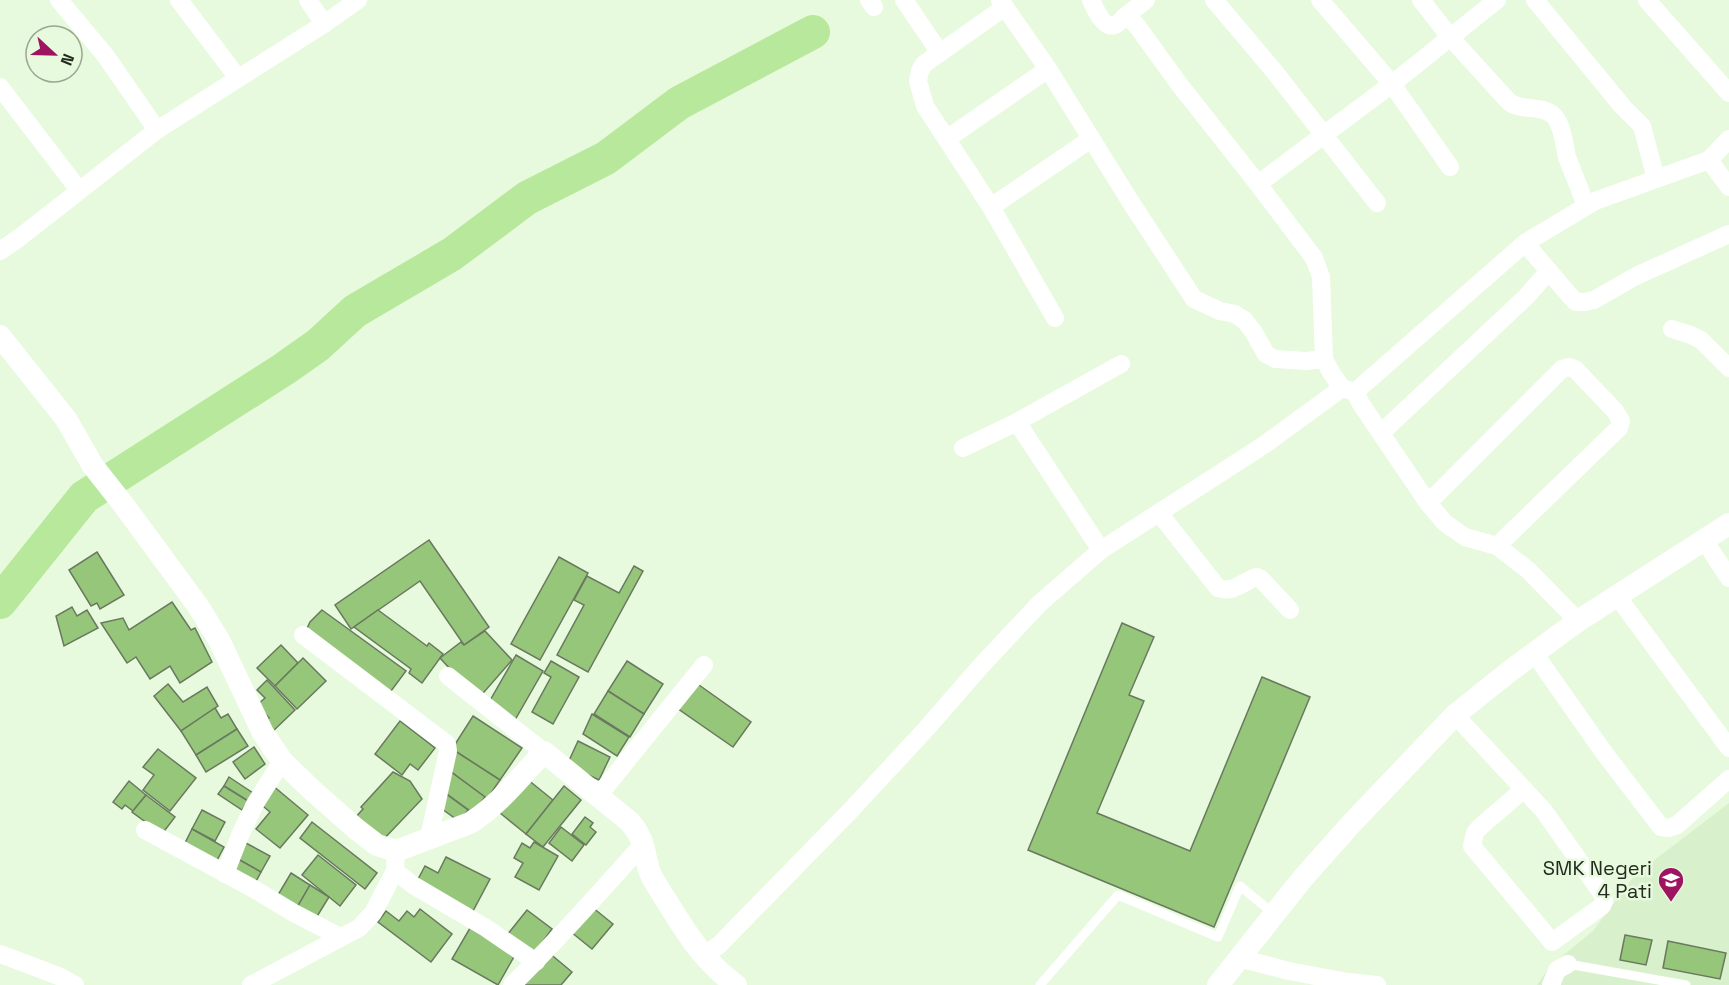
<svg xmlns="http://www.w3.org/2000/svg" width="1729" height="985" viewBox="0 0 1729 985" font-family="'Space Grotesk',sans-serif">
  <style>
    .built { fill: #d9f0cc }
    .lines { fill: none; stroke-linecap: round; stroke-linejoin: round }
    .river { stroke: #b7e89b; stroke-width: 34 }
    .building { fill: #96c67a; stroke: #697960; stroke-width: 1.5 }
    .service { stroke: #fff; stroke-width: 9 }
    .minor { stroke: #fff; stroke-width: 18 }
    .tertiary { stroke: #fff; stroke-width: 22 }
    .labels { text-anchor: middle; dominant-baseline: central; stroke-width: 5; stroke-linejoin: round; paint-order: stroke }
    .poi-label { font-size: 20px; fill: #232a20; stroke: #e7fadd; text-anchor: end }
  </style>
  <rect width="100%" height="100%" fill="#e7fadd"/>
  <polygon class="built" points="1729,803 1729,985 1537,985 1550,966 1593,931 1635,875"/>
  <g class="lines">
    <polyline class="river" points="0,602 84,497 284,369 318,345 355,311 452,254 527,198 606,158 679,103 813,32"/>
  </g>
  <g class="building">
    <polygon points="429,540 489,627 464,645 420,581 351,629 335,605"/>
    <polygon points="97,552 124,595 100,609 97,603 91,606 69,570"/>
    <polygon points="559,557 588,573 540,660 511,644"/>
    <polygon points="634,566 643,571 588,672 557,655 584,605 574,600 587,576 619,593"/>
    <polygon points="172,602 191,630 195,628 212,662 180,683 170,666 150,679 136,657 127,663 101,623 123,618 129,630"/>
    <polygon points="72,607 77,616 87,610 98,628 64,646 56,616"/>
    <polygon points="322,610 406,671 388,695 304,635 310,622"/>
    <polygon points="378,610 427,646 429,643 443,654 422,683 409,673 411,669 354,627"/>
    <polygon points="1122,623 1154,637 1129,695 1144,701 1097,813 1190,851 1262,677 1310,697 1214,927 1028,850"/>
    <polygon points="485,631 512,660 478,699 440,658 461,642 464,645"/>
    <polygon points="281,645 298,663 275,686 257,668"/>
    <polygon points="516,655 543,671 515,720 488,704"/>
    <polygon points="303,658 326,681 297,709 275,686"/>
    <polygon points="551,661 579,677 553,724 532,712 551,677 544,673"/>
    <polygon points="627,661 663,684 644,714 608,691"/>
    <polygon points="267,680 295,710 271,733 263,724 269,718 257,705 265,698 257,690"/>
    <polygon points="692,680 751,722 733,747 674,706"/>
    <polygon points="168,684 183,702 207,687 218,706 181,731 154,696"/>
    <polygon points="608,691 644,714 630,737 594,714"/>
    <polygon points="215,708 221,718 228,714 237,729 196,755 181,731"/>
    <polygon points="592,714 629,737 617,756 583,734"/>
    <polygon points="473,716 522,748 500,780 452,749"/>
    <polygon points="400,721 435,748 418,770 410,764 402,775 375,754"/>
    <polygon points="237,729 248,746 206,772 196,755"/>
    <polygon points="578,741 610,757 599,780 567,765"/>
    <polygon points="254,747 265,764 245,779 233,762"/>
    <polygon points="158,749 196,778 170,811 143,790 154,775 143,767"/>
    <polygon points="452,749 500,780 487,799 445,767"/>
    <polygon points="447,769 485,797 473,813 440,789"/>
    <polygon points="393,772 410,781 422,799 380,843 354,819 363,809 361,807"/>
    <polygon points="229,777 253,793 248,801 224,786"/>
    <polygon points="527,779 553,800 526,834 500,813"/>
    <polygon points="129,781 146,795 133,811 125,805 122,809 113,802"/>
    <polygon points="272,785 308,815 280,848 256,829 270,812 258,802"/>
    <polygon points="224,786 248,801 242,810 218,794"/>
    <polygon points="564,786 581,800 543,847 526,834"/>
    <polygon points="446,794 468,810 460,822 438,806"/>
    <polygon points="146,795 175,817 162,834 132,812"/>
    <polygon points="202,810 225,822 215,841 192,829"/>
    <polygon points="585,817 593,823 590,827 596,832 586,845 572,834"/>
    <polygon points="312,822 377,873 365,889 300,838"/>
    <polygon points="561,827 584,845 572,861 549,843"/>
    <polygon points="192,829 224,847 214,866 182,849"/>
    <polygon points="244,842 270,856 261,872 236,858"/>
    <polygon points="534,842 558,856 539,890 515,877 523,863 514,858 522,843 530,848"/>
    <polygon points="318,855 356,885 340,906 302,875"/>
    <polygon points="446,857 490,879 473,911 415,885 425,866 438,873"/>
    <polygon points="236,858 261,872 253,887 228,873"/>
    <polygon points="291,873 310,885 295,911 275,900"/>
    <polygon points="310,885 329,897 313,923 295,911"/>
    <polygon points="592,907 613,924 592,949 571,932"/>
    <polygon points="420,909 452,934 431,962 378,922 386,911 399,921 407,911 414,917"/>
    <polygon points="527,910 552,929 533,955 507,935"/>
    <polygon points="470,928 515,955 498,985 452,959"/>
    <polygon points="1625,935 1652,940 1646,965 1620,960"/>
    <polygon points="1668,941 1726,953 1720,979 1663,968"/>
    <polygon points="548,952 572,972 561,985 520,985"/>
  </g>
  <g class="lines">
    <g class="service">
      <polyline points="1568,964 1686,985"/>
      <polyline points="1040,985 1118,895 1218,937 1240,886 1274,914"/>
    </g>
    <g class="minor">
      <polyline points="59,0 105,55 157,130"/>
      <polyline points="179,0 238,78"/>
      <polyline points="308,0 324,24"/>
      <polyline points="869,0 874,7"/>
      <polyline points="904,0 940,53"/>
      <polyline points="1000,0 1048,69 1130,201 1194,299 1220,311 1235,314 1244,320 1253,331 1266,354 1275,359 1306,361 1324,359"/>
      <path d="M1091 0C1095 8 1103 29 1115 25 1119 23 1124 17 1127 15L1137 26 1179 84 1258 184 1314 258 1321 277 1324 359 1332 374 1342 388 1355 392 1361 404 1428 503 1445 523 1465 537 1497 546 1528 570 1578 621"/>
      <polyline points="1214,0 1274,71 1377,203"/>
      <polyline points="1320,0 1392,84 1450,167"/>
      <path d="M1421 0 1450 37 1509 102C1522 112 1542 104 1554 116 1563 126 1564 144 1567 157 1573 173 1580 189 1586 206"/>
      <polyline points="1535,0 1623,107 1642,126 1656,179"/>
      <polyline points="1647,0 1729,93"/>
      <polyline points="1005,7 924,64 920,71 918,81 925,106 991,207 1055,318"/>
      <polyline points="1127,15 1146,0"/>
      <polyline points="0,87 79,190"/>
      <polyline points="948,138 1048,69"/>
      <polyline points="1709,160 1729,187"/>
      <polyline points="1258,184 1392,84 1497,0"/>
      <polyline points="991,207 1091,139"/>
      <polyline points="1525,243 1571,297 1576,302 1585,302 1594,300 1636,276 1729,234"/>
      <polyline points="0,251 19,238 157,130 324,24 358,0"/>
      <polyline points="1672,329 1691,335 1701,340 1729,368"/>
      <polyline points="1355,392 1525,243 1595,201 1709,160 1729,139"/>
      <polyline points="1017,422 1101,550"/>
      <polyline points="1381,433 1526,297 1549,271"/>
      <polyline points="963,448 1017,422 1121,364"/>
      <polyline points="1428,503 1562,369 1569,367 1575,369 1615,411 1621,421 1619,428 1497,546"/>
      <path d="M1159 513 1218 588C1233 594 1243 581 1257 577L1261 579 1290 610"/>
      <polyline points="1704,540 1729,578"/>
      <polyline points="1617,596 1729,748"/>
      <polyline points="303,635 447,744 448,751 429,838"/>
      <polyline points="1534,653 1605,754 1661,827 1669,828 1677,825 1729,779"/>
      <polyline points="448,676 544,752"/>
      <polyline points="1455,715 1544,811 1603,895 1604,901 1602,906 1552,942 1472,846 1475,833 1480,827 1524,789"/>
      <polyline points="599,795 704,665"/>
      <polyline points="145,830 254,889 294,913 340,937"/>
      <polyline points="395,871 413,885 486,928 536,962"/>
      <polyline points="225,874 241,833 255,804 282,761"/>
      <polyline points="0,954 61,977 75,985"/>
      <polyline points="703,956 719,945 850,811 926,729 980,667 1039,604 1101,550 1264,445 1342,388"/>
      <polyline points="1239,958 1289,971 1348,982 1377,985"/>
      <polyline points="251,985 359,928 373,913 395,871 396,851"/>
      <path d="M512 985C558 940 600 892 643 844"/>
      <polyline points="1551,985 1557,970 1568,964"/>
    </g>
    <g class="tertiary">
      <path d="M0 336 66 419 93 466 123 504 198 606 219 640 263 733 282 761 312 790 355 828 377 845 396 851 470 823C500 804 520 777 544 752L630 822C635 828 639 834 642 842 646 853 646 866 652 877 658 888 665 898 671 908 691 940 706 963 736 985"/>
      <polyline points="1218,985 1303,878 1351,824 1455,715 1510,671 1578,621 1729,524"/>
    </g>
  </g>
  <defs>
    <g id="school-pin" transform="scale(1.35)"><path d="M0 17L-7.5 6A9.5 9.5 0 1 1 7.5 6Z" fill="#9e1461" stroke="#e7fadd"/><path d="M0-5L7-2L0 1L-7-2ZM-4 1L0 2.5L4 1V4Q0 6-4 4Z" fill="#fff"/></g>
  </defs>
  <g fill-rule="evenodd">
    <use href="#school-pin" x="1671" y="880"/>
  </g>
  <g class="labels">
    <g class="poi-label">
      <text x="1652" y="868">SMK Negeri<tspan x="1652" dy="23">4 Pati</tspan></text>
    </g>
  </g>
  <g transform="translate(54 54) rotate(112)"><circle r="28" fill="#e7fadd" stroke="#99a791" stroke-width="1.5"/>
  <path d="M0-4.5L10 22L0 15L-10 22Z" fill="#9e1461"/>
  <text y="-9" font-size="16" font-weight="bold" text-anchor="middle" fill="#232a20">N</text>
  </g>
</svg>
